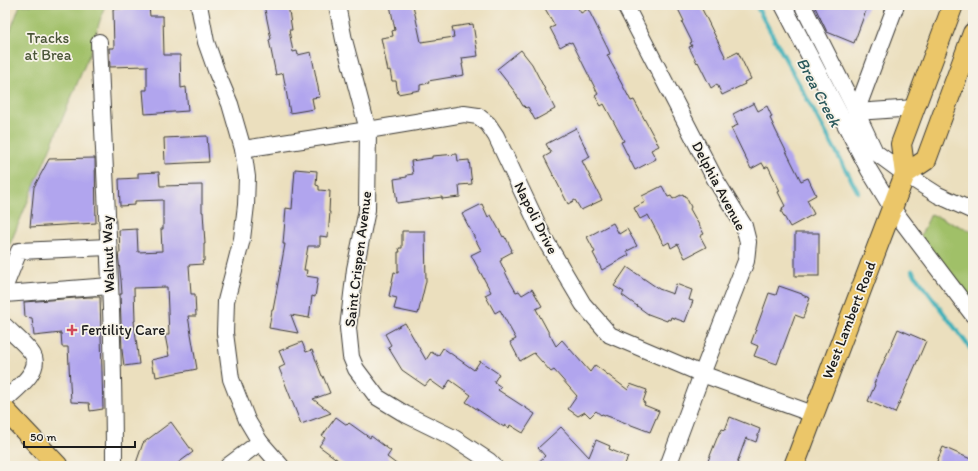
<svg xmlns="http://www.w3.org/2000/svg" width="978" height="471" viewBox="0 0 978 471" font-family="Itim,sans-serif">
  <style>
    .green { fill: #a0c068; stroke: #5e6e42 }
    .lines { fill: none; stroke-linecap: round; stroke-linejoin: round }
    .stream { stroke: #40b1b9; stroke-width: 4.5 }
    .building { fill: #b1a5ee }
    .minor-casing { stroke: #3b3934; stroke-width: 18 }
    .major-casing { stroke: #3b3934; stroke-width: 22 }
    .minor { stroke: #fff; stroke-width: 16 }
    .major { stroke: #ebc669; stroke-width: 20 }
    .poi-dot { fill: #d1495b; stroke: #f7f3e8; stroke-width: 1.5 }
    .labels { text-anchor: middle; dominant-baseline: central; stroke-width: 3.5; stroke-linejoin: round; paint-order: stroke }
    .park-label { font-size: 15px; fill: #4a5537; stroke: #f7f3e8 }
    .street-label { font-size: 15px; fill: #1c1c1c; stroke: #f7f3e8 }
    .poi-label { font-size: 15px; fill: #1c1c1c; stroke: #f7f3e8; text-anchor: start }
    .water-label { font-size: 16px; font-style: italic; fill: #2a585b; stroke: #f7f3e8 }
  </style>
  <rect width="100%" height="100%" fill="#f7f3e8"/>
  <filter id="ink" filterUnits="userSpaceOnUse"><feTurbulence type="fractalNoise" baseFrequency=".025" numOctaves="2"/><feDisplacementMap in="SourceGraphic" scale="8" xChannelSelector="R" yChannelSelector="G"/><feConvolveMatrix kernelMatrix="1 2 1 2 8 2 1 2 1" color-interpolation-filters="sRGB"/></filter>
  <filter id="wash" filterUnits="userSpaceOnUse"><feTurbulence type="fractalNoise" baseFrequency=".012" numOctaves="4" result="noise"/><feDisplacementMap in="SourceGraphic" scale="16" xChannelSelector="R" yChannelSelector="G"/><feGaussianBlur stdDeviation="0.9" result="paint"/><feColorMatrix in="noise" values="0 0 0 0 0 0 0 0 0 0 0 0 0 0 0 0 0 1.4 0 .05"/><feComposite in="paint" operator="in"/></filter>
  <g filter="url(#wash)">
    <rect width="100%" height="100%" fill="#ebdfbe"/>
    <g class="green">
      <polygon points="20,5 105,5 89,55 5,256 5,45"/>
      <polygon points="931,214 973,232 973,303 920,237"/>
    </g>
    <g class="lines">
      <g class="stream">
        <polyline points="756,5 858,192"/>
        <polyline points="912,271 973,352"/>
      </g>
    </g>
    <g id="blocks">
      <g class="building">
        <polygon points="264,5 288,5 292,30 289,30 293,52 297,51 298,55 311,52 320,97 312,98 314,109 290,113 283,73 276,75 269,40 271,39"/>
        <polygon points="390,5 413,5 421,42 454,37 452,27 473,24 478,56 462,58 463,64 462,64 464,75 428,81 429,83 420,85 420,90 398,94 396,81 392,81 390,70 388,71 381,38 393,36 392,31 395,30"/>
        <polygon points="543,5 576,5 581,13 588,9 608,49 610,54 607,55 619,77 618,77 631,101 634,100 659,146 651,150 656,159 635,170 621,142 624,141 604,104 601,106 595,96 598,94 572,42 570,43 569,42 560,47 550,28 555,26"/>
        <polygon points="676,5 700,5 726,58 738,52 751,79 744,82 745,84 722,95 717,84 711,88 698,62 697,63 689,47 692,46 690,43 692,42 682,22 684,21"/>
        <polygon points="814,5 868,5 854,43 827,32"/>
        <polygon points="149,7 150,16 163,16 164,55 180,55 181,88 186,87 188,111 145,114 143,90 147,90 147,66 110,67 109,48 114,48 113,9"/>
        <polygon points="521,50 532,64 555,109 535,120 528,107 526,108 524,106 523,106 515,92 497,69"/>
        <polygon points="754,103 758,111 767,106 772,117 770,118 776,131 801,181 808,178 816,195 807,200 814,214 790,227 781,211 783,211 782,208 785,206 778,192 780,191 768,166 765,168 762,163 751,169 731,128 738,125 733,114"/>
        <polygon points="576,128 590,157 582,161 602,200 581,210 575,200 568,204 544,157 551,153 546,144"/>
        <polygon points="207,136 209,162 165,164 164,138"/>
        <polygon points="457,154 458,161 469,160 472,184 459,185 460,197 442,199 442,197 397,203 394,179 407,177 407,175 413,174 411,161 432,158 432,156"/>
        <polygon points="95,158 96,223 30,227 34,187 49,159"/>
        <polygon points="295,169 317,171 316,185 319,186 319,190 330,191 329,212 330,212 328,237 320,236 320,246 308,246 304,270 307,270 306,276 318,278 315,297 312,296 309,318 291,315 298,333 269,328 272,310 273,310 276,294 285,244 283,244 286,208 292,209"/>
        <polygon points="159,172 160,186 202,185 202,212 203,212 205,244 204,244 204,261 202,261 203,264 189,265 191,294 195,294 196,316 188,316 197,369 156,377 155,371 153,371 151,360 169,356 165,335 169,335 167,287 134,288 135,321 134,321 139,364 124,366 122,350 120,294 122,294 121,280 118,253 120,253 119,230 137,229 138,252 162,251 161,229 163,229 163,200 135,201 135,205 120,206 119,179 138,178 138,173"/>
        <polygon points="662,186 668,197 671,196 673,199 683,194 684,196 685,195 691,207 690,209 704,234 700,236 706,247 685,258 678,244 671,248 669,242 664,245 648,215 640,219 634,208 645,202 642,196"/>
        <polygon points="482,204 488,217 491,215 503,237 504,236 506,239 506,238 512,250 511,250 512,252 501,258 502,260 500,261 508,278 516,292 519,291 522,295 532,289 542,306 536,309 556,346 562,340 590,372 595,365 628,390 630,384 647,390 643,402 645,403 644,405 659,411 650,432 602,414 601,415 596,411 590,417 585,412 578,416 568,409 577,396 554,370 551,372 534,353 520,361 510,342 516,339 500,310 495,313 485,295 491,292 471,255 481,250 462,214"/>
        <polygon points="613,223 619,234 627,229 637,246 627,251 629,255 602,270 593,253 595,252 587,237"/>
        <polygon points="402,231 425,231 426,281 418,314 394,309 397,298 389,296 394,272 398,273 398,252 400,252 399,248 402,248"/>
        <rect x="795" y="233" width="24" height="43"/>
        <polygon points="627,267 659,289 673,294 676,284 692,290 689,300 693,301 685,322 671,317 670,320 668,319 667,321 648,314 622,295 624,292 614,286"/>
        <polygon points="779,286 802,294 802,295 810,298 803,318 795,315 777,364 754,356 758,346 751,343 769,293 776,295"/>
        <polygon points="88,297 100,297 103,409 90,411 89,403 71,402 68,347 62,347 61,333 34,336 32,318 25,317 24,302"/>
        <polygon points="405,323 426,360 431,352 438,356 443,348 474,370 480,361 499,374 494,382 501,387 498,390 535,414 523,433 510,425 509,428 505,425 504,427 466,402 471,395 450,380 444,390 430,380 425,386 402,370 388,347 391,345 385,334"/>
        <polygon points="898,329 926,341 895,413 868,401 875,385 874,384"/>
        <polygon points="302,342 306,352 312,350 322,376 323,376 330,393 313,399 331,413 301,424 279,368 285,365 279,351"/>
        <polygon points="336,417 347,425 349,423 370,438 371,436 391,451 387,457 399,466 346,466 319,446 325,438 322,436"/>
        <polygon points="730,417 760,429 756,442 746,438 737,463 741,465 741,466 706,466 719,433 720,433 722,429 725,430"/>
        <polygon points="171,422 193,452 174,466 135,466 143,443"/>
        <polygon points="561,427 589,457 596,440 610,446 609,449 628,457 624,466 534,466 545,456 538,448"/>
        <polygon points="943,447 973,460 973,466 935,466"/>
      </g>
    </g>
  </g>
  <g filter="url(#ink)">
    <use href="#blocks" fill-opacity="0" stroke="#3b3934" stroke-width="1"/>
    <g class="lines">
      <g class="minor-casing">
        <g id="minor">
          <polyline points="199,5 206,42 217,73 230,104 243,149 247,177 246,205 242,239 226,301 225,333 231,379 247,420 260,442 281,466"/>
          <polyline points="337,5 344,40 368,130 367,210 355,269 348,328 351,357 356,369 377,397 405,414 454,438 489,461 494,466"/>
          <polyline points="625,5 715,179 744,226 748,242 746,261 702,374 668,466"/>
          <polyline points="783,5 869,170 892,208 973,315"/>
          <polyline points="805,5 804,8 853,105 875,152 905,174 938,195 973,211"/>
          <path d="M99 42C105 182 114 322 114 463L113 466"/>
          <polyline points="856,112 896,5"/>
          <polyline points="856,112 915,108"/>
          <polyline points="243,149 368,130 464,114 478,116 488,124 496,136 544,238 583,304 610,335 702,374 813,414"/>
          <polyline points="5,286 19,251 108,247"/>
          <polyline points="5,294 110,286"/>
          <path d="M5 326C13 334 28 346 33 355 42 371 15 390 5 400"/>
          <polyline points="228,466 260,442"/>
        </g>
      </g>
      <g class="major-casing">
        <g id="major">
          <polyline points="905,174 926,160 973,33"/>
          <polyline points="5,410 58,466"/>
          <polyline points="794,466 905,174 901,144 953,5"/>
        </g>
      </g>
      <use href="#minor" class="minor"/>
      <use href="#major" class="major"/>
    </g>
  </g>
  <path class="poi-dot" d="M70 324h4v4h4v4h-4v4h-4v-4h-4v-4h4z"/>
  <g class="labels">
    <g class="park-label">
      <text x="48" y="38">Tracks<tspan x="48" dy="17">at Brea</tspan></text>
    </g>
    <g class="street-label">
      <text transform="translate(719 186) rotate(62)">Delphia Avenue</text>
      <text transform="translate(536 218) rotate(63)">Napoli Drive</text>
      <text transform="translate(108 254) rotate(-92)">Walnut Way</text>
      <text transform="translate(358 259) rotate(-83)">Saint Crispen Avenue</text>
      <text transform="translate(849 320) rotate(-69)">West Lambert Road</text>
    </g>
    <g class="poi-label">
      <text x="81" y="330">Fertility Care</text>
    </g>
    <g class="water-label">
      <text transform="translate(819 92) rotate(62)">Brea Creek</text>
    </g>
  </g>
  <rect width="978" height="471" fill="none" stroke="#f7f3e8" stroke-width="20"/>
  <path d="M24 441v6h111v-6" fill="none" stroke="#1c1c1c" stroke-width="2"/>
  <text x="30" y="441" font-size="12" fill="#1c1c1c" stroke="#f7f3e8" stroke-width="3" paint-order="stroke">50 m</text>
</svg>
